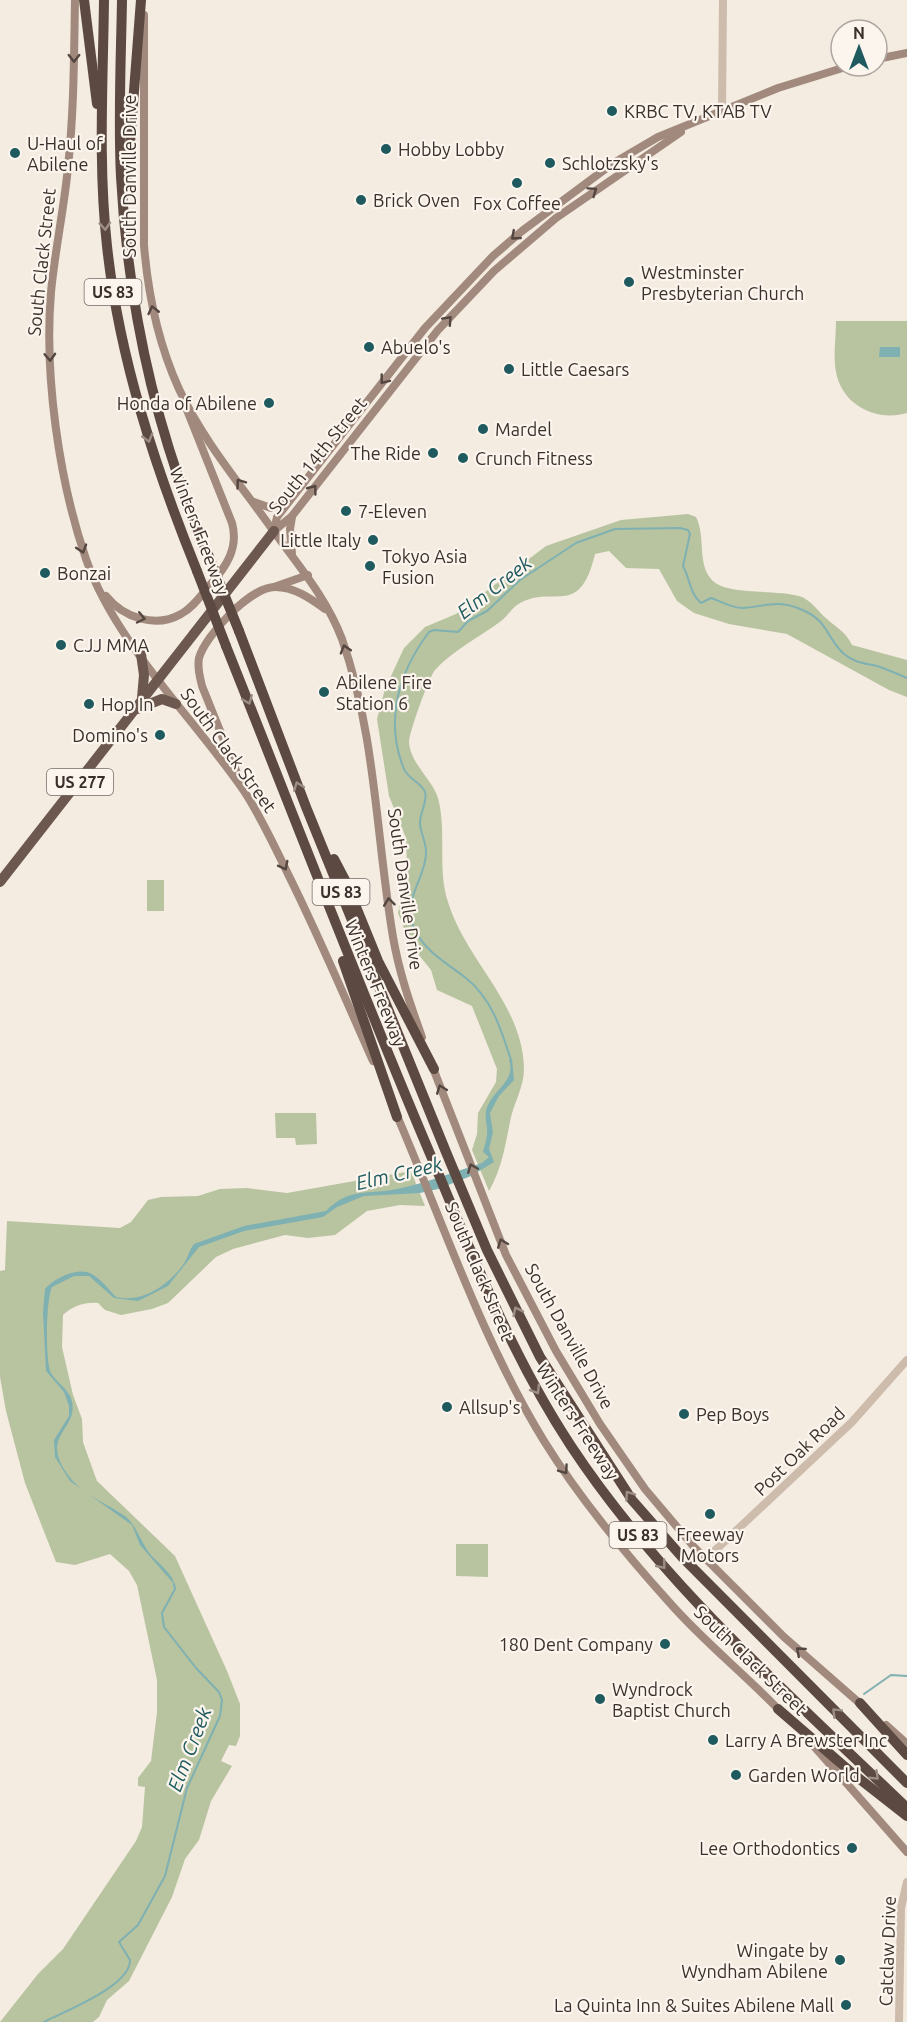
<svg xmlns="http://www.w3.org/2000/svg" width="907" height="2022" viewBox="0 0 907 2022" font-family="Ubuntu,sans-serif">
  <style>
    .green { fill: #b8c4a0 }
    .water { fill: #7fb0b2 }
    .lines { fill: none; stroke-linecap: round; stroke-linejoin: round }
    .stream { stroke: #7fb0b2; stroke-width: 2 }
    .tertiary { stroke: #cdbbac; stroke-width: 8 }
    .secondary { stroke: #a18a7d; stroke-width: 8 }
    .trunk { stroke: #6c584f; stroke-width: 10 }
    .motorway { stroke: #5c4a42; stroke-width: 10 }
    .motorway-bridge { stroke: #5c4a42; stroke-width: 10 }
    .oneway { stroke: #544640 }
    .oneway2 { stroke: #9c8e87 }
    .poi-dot { fill: #1f5a5e; stroke: #fbf5ee; stroke-width: 2 }
    .labels { text-anchor: middle; dominant-baseline: central; stroke-width: 4.5; stroke-linejoin: round; paint-order: stroke }
    .shield { fill: #fbf5ee; stroke: #756b66; stroke-width: 1.5 }
    .shield-label { font-size: 16px; font-weight: bold; fill: #3b302b }
    .poi-label { font-size: 18px; fill: #3b302b; stroke: #fbf5ee; text-anchor: start }
    .street-label { font-size: 18px; fill: #3b302b; stroke: #fbf5ee }
    .water-label { font-size: 20px; font-style: italic; fill: #1f5a5e; stroke: #fbf5ee }
  </style>
  <rect width="100%" height="100%" fill="#f4ebe1"/>
  <g class="green">
    <path d="M836 321H907V413C876 422 842 405 836 372 833 356 836 338 836 321Z"/>
    <path d="M688 514 696 517C706 537 697 562 711 579 724 596 776 589 799 596 812 600 817 611 827 619 838 629 845 631 852 645L907 660V697L889 690 787 634 729 624 694 613 677 601 659 569 626 568 609 551 595 554C579 621 553 582 517 605 511 609 507 617 501 621 480 637 453 650 435 670 429 677 409 733 409 742 410 763 432 779 438 798 447 832 437 869 448 902 466 961 523 1004 524 1069 524 1088 513 1104 510 1122 505 1146 502 1168 489 1191L472 1150 477 1134 478 1113 496 1082 497 1069 472 1006 437 990 431 970 410 944 398 913 407 867 406 838 389 796 377 719 385 689 404 648 425 627 456 614 546 546 621 520Z"/>
    <rect x="147" y="880" width="17" height="31"/>
    <polygon points="275,1113 316,1113 317,1144 296,1145 295,1138 276,1138"/>
    <path d="M411 1171 425 1206 400 1205 367 1211 335 1235 308 1238 285 1235 233 1249 216 1257 168 1303 152 1309 121 1315 105 1310 98 1303C84 1302 73 1306 63 1315L62 1347 73 1395 82 1419 83 1442 94 1473 97 1481 175 1556 227 1671 240 1704V1736L236 1746 229 1745 221 1761 232 1766 211 1801 199 1840 185 1859 172 1897 129 1981 107 2000 99 2017 93 2022H0L38 1974 63 1949 136 1841 142 1827 145 1787 138 1786V1778L151 1761 157 1712V1680L137 1585 129 1571 110 1554 75 1565 56 1562 25 1483 6 1411 0 1377V1271L5 1270 7 1221 120 1228 131 1222 148 1200 161 1197 198 1196 220 1189 247 1188 287 1193Z"/>
    <polygon points="456,1544 488,1544 488,1577 456,1576"/>
  </g>
  <g class="water">
    <polygon points="880,347 900,347 900,357 879,357"/>
    <path d="M512 1059 514 1080 499 1096 490 1113 493 1132 489 1149 494 1162 471 1176 438 1189 420 1193 364 1196 337 1207 323 1217 244 1231 199 1247 168 1286 138 1301 114 1298 89 1276H74L52 1287C46 1299 45 1362 51 1373 56 1382 67 1388 71 1398 82 1431 34 1434 72 1480 86 1496 107 1504 125 1516 136 1525 141 1542 150 1554 157 1562 174 1575 174 1584L140 1545 132 1525 70 1481 55 1457 54 1440 69 1416V1406L64 1392 46 1371 43 1313 45 1289C54 1278 79 1266 92 1274 101 1279 109 1290 116 1297 143 1303 167 1286 183 1265 188 1258 189 1250 194 1244L244 1226 326 1211C349 1187 369 1195 397 1189 426 1183 454 1172 482 1163L489 1157 483 1152C485 1144 488 1136 487 1128 486 1119 484 1114 488 1105 496 1088 516 1080 509 1060Z"/>
  </g>
  <g class="lines">
    <g class="stream">
      <path d="M511 1060C501 1029 492 999 466 978 448 964 427 953 416 932 399 902 425 881 426 854 427 843 420 833 420 823 420 812 428 801 425 792 421 782 408 779 404 769 384 720 399 672 429 632L434 630 458 632 468 621 487 611 520 580 576 543 615 529 680 528 688 530 690 534 683 566C690 579 690 594 701 603L711 598C720 601 732 608 742 608 764 607 777 599 800 609 829 620 826 638 844 654 855 663 864 663 877 666 887 669 897 674 907 678"/>
      <polyline points="864,1694 891,1675 907,1676"/>
      <path d="M44 2022C65 2011 131 1986 130 1960L119 1942 138 1925 165 1876 187 1788 220 1716 222 1700 219 1692 196 1668 164 1627 162 1613 175 1589 174 1584"/>
    </g>
    <g class="tertiary">
      <polyline points="722,111 723,0"/>
      <polyline points="707,1558 852,1422 907,1360"/>
      <polyline points="899,2022 901,1908 907,1882"/>
    </g>
    <g class="secondary">
      <path d="M75 0C74 56 74 111 68 167 64 209 55 250 51 292 44 375 59 481 86 559 115 643 194 718 244 791 261 817 274 845 287 872 318 934 345 998 373 1061"/>
      <path d="M144 15V245C148 295 158 343 179 389 202 439 240 484 272 529 297 564 326 597 342 639 376 736 376 837 393 937 399 972 410 1004 422 1037"/>
      <polyline points="877,59 907,53"/>
      <polyline points="254,502 271,508 287,503"/>
      <polyline points="292,517 290,529 292,554"/>
      <polyline points="274,531 277,517 425,328 493,256 522,231 612,164 658,137 778,88 849,66"/>
      <polyline points="274,531 292,516 438,330 494,271 556,218 681,132"/>
      <polyline points="274,587 308,575"/>
      <path d="M106 596C123 617 155 629 181 614 193 608 201 595 210 585 226 567 239 548 232 523L187 410"/>
      <path d="M241 783 202 686C200 677 197 668 199 658 205 636 250 587 275 587 294 587 310 598 325 609"/>
      <polyline points="431,1063 506,1255 556,1351 600,1424 645,1489 694,1547 784,1637 864,1707"/>
      <path d="M395 1111C443 1222 481 1338 544 1441 580 1499 624 1552 669 1602 704 1642 746 1675 782 1713"/>
      <polyline points="886,1725 907,1744"/>
      <polyline points="812,1744 907,1852"/>
    </g>
    <g class="trunk">
      <polyline points="141,654 144,675 142,698"/>
      <polyline points="137,709 162,699 176,704"/>
      <polyline points="0,882 274,531"/>
    </g>
    <g class="motorway">
      <polyline points="84,0 97,104"/>
      <path d="M104 0C103 82 98 165 107 246 119 358 155 467 197 571"/>
      <path d="M122 0C121 59 118 118 121 177 128 306 156 433 207 552"/>
      <polyline points="127,182 141,0"/>
      <polyline points="239,631 306,807 446,1152 487,1250 540,1357 632,1500 682,1557 907,1783"/>
      <path d="M226 646C294 816 359 987 431 1156 473 1256 511 1355 571 1446 662 1584 789 1694 907 1808"/>
      <polyline points="334,859 345,880 378,961 434,1069"/>
      <polyline points="343,961 397,1117"/>
      <polyline points="860,1703 907,1755"/>
      <polyline points="778,1709 852,1773 907,1816"/>
    </g>
    <g class="motorway-bridge">
      <polyline points="207,552 239,631"/>
      <polyline points="197,571 226,646"/>
    </g>
  </g>
  <defs><path id="oneway-chevron" d="M-2-3.5L2.5 0L-2 3.5" fill="none" stroke-width="1.6" stroke-linecap="round" stroke-linejoin="round" transform="scale(1.5)"/></defs>
  <g class="oneway">
    <use href="#oneway-chevron" transform="translate(74 58) rotate(90)"/>
    <use href="#oneway-chevron" transform="translate(593 191) rotate(-34)"/>
    <use href="#oneway-chevron" transform="translate(515 236) rotate(139)"/>
    <use href="#oneway-chevron" transform="translate(153 310) rotate(-103)"/>
    <use href="#oneway-chevron" transform="translate(448 320) rotate(-47)"/>
    <use href="#oneway-chevron" transform="translate(50 357) rotate(87)"/>
    <use href="#oneway-chevron" transform="translate(384 380) rotate(128)"/>
    <use href="#oneway-chevron" transform="translate(240 483) rotate(-126)"/>
    <use href="#oneway-chevron" transform="translate(313 489) rotate(-53)"/>
    <use href="#oneway-chevron" transform="translate(82 549) rotate(72)"/>
    <use href="#oneway-chevron" transform="translate(141 618) rotate(12)"/>
    <use href="#oneway-chevron" transform="translate(345 649) rotate(-107)"/>
    <use href="#oneway-chevron" transform="translate(284 866) rotate(63)"/>
    <use href="#oneway-chevron" transform="translate(389 902) rotate(-97)"/>
    <use href="#oneway-chevron" transform="translate(441 1089) rotate(-111)"/>
    <use href="#oneway-chevron" transform="translate(472 1168) rotate(-112)"/>
    <use href="#oneway-chevron" transform="translate(502 1243) rotate(-111)"/>
    <use href="#oneway-chevron" transform="translate(564 1470) rotate(55)"/>
    <use href="#oneway-chevron" transform="translate(800 1651) rotate(-139)"/>
  </g>
  <g class="oneway2">
    <use href="#oneway-chevron" transform="translate(105 226) rotate(86)"/>
    <use href="#oneway-chevron" transform="translate(148 438) rotate(74)"/>
    <use href="#oneway-chevron" transform="translate(248 700) rotate(68)"/>
    <use href="#oneway-chevron" transform="translate(298 786) rotate(-111)"/>
    <use href="#oneway-chevron" transform="translate(517 1311) rotate(-116)"/>
    <use href="#oneway-chevron" transform="translate(536 1390) rotate(58)"/>
    <use href="#oneway-chevron" transform="translate(629 1495) rotate(-125)"/>
    <use href="#oneway-chevron" transform="translate(662 1565) rotate(51)"/>
    <use href="#oneway-chevron" transform="translate(836 1712) rotate(-135)"/>
    <use href="#oneway-chevron" transform="translate(875 1776) rotate(44)"/>
  </g>
  <g class="poi-dot">
    <circle cx="612" cy="111" r="6"/>
    <circle cx="386" cy="149" r="6"/>
    <circle cx="15" cy="153" r="6"/>
    <circle cx="550" cy="163" r="6"/>
    <circle cx="517" cy="183" r="6"/>
    <circle cx="361" cy="200" r="6"/>
    <circle cx="629" cy="282" r="6"/>
    <circle cx="369" cy="347" r="6"/>
    <circle cx="509" cy="369" r="6"/>
    <circle cx="269" cy="403" r="6"/>
    <circle cx="483" cy="429" r="6"/>
    <circle cx="433" cy="453" r="6"/>
    <circle cx="463" cy="458" r="6"/>
    <circle cx="346" cy="511" r="6"/>
    <circle cx="373" cy="540" r="6"/>
    <circle cx="370" cy="566" r="6"/>
    <circle cx="45" cy="573" r="6"/>
    <circle cx="61" cy="645" r="6"/>
    <circle cx="324" cy="692" r="6"/>
    <circle cx="89" cy="704" r="6"/>
    <circle cx="160" cy="735" r="6"/>
    <circle cx="447" cy="1407" r="6"/>
    <circle cx="684" cy="1414" r="6"/>
    <circle cx="710" cy="1514" r="6"/>
    <circle cx="665" cy="1644" r="6"/>
    <circle cx="600" cy="1699" r="6"/>
    <circle cx="713" cy="1740" r="6"/>
    <circle cx="736" cy="1775" r="6"/>
    <circle cx="852" cy="1848" r="6"/>
    <circle cx="840" cy="1960" r="6"/>
    <circle cx="846" cy="2005" r="6"/>
  </g>
  <g class="labels">
    <g class="shield">
      <rect x="84.5" y="279" width="57" height="26" rx="4.5"/>
      <rect x="47" y="769" width="66" height="26" rx="4.5"/>
      <rect x="312.5" y="879" width="57" height="26" rx="4.5"/>
      <rect x="609.5" y="1522" width="57" height="26" rx="4.5"/>
    </g>
    <g class="shield-label">
      <text x="113" y="292">US 83</text>
      <text x="80" y="782">US 277</text>
      <text x="341" y="892">US 83</text>
      <text x="638" y="1535">US 83</text>
    </g>
    <g class="poi-label">
      <text x="624" y="111">KRBC TV, KTAB TV</text>
      <text x="27" y="143">U-Haul of<tspan x="27" dy="21">Abilene</tspan></text>
      <text x="398" y="149">Hobby Lobby</text>
      <text x="562" y="163">Schlotzsky's</text>
      <text x="373" y="200">Brick Oven</text>
      <text x="517" y="203" text-anchor="middle">Fox Coffee</text>
      <text x="641" y="272">Westminster<tspan x="641" dy="21">Presbyterian Church</tspan></text>
      <text x="381" y="347">Abuelo's</text>
      <text x="521" y="369">Little Caesars</text>
      <text x="257" y="403" text-anchor="end">Honda of Abilene</text>
      <text x="495" y="429">Mardel</text>
      <text x="421" y="453" text-anchor="end">The Ride</text>
      <text x="475" y="458">Crunch Fitness</text>
      <text x="358" y="511">7-Eleven</text>
      <text x="361" y="540" text-anchor="end">Little Italy</text>
      <text x="382" y="556">Tokyo Asia<tspan x="382" dy="21">Fusion</tspan></text>
      <text x="57" y="573">Bonzai</text>
      <text x="73" y="645">CJJ MMA</text>
      <text x="336" y="682">Abilene Fire<tspan x="336" dy="21">Station 6</tspan></text>
      <text x="101" y="704">Hop In</text>
      <text x="148" y="735" text-anchor="end">Domino's</text>
      <text x="459" y="1407">Allsup's</text>
      <text x="696" y="1414">Pep Boys</text>
      <text x="710" y="1534" text-anchor="middle">Freeway<tspan x="710" dy="21">Motors</tspan></text>
      <text x="653" y="1644" text-anchor="end">180 Dent Company</text>
      <text x="612" y="1689">Wyndrock<tspan x="612" dy="21">Baptist Church</tspan></text>
      <text x="725" y="1740">Larry A Brewster Inc</text>
      <text x="748" y="1775">Garden World</text>
      <text x="840" y="1848" text-anchor="end">Lee Orthodontics</text>
      <text x="828" y="1950" text-anchor="end">Wingate by<tspan x="828" dy="21">Wyndham Abilene</tspan></text>
      <text x="834" y="2005" text-anchor="end">La Quinta Inn &amp; Suites Abilene Mall</text>
    </g>
    <g class="street-label">
      <text transform="translate(129 176) rotate(-90)">South Danville Drive</text>
      <text transform="translate(41 262) rotate(-84)">South Clack Street</text>
      <text transform="translate(317 455) rotate(-51)">South 14th Street</text>
      <text transform="translate(200 531) rotate(69)">Winters Freeway</text>
      <text transform="translate(229 750) rotate(54)">South Clack Street</text>
      <text transform="translate(406 889) rotate(82)">South Danville Drive</text>
      <text transform="translate(376 983) rotate(68)">Winters Freeway</text>
      <text transform="translate(480 1271) rotate(67)">South Clack Street</text>
      <text transform="translate(570 1336) rotate(61)">South Danville Drive</text>
      <text transform="translate(578 1421) rotate(57)">Winters Freeway</text>
      <text transform="translate(799 1451) rotate(-44)">Post Oak Road</text>
      <text transform="translate(751 1660) rotate(44)">South Clack Street</text>
      <text transform="translate(887 1951) rotate(-88)">Catclaw Drive</text>
    </g>
    <g class="water-label">
      <text transform="translate(494 587) rotate(-38)">Elm Creek</text>
      <text transform="translate(399 1173) rotate(-13)">Elm Creek</text>
      <text transform="translate(189 1749) rotate(-69)">Elm Creek</text>
    </g>
  </g>
  <g transform="translate(859 48)"><circle r="28" fill="#fbf5ee" stroke="#aea6a0" stroke-width="1.5"/>
  <path d="M0-4.5L10 22L0 15L-10 22Z" fill="#1f5a5e"/>
  <text y="-9" font-size="16" font-weight="bold" text-anchor="middle" fill="#3b302b">N</text>
  </g>
</svg>
